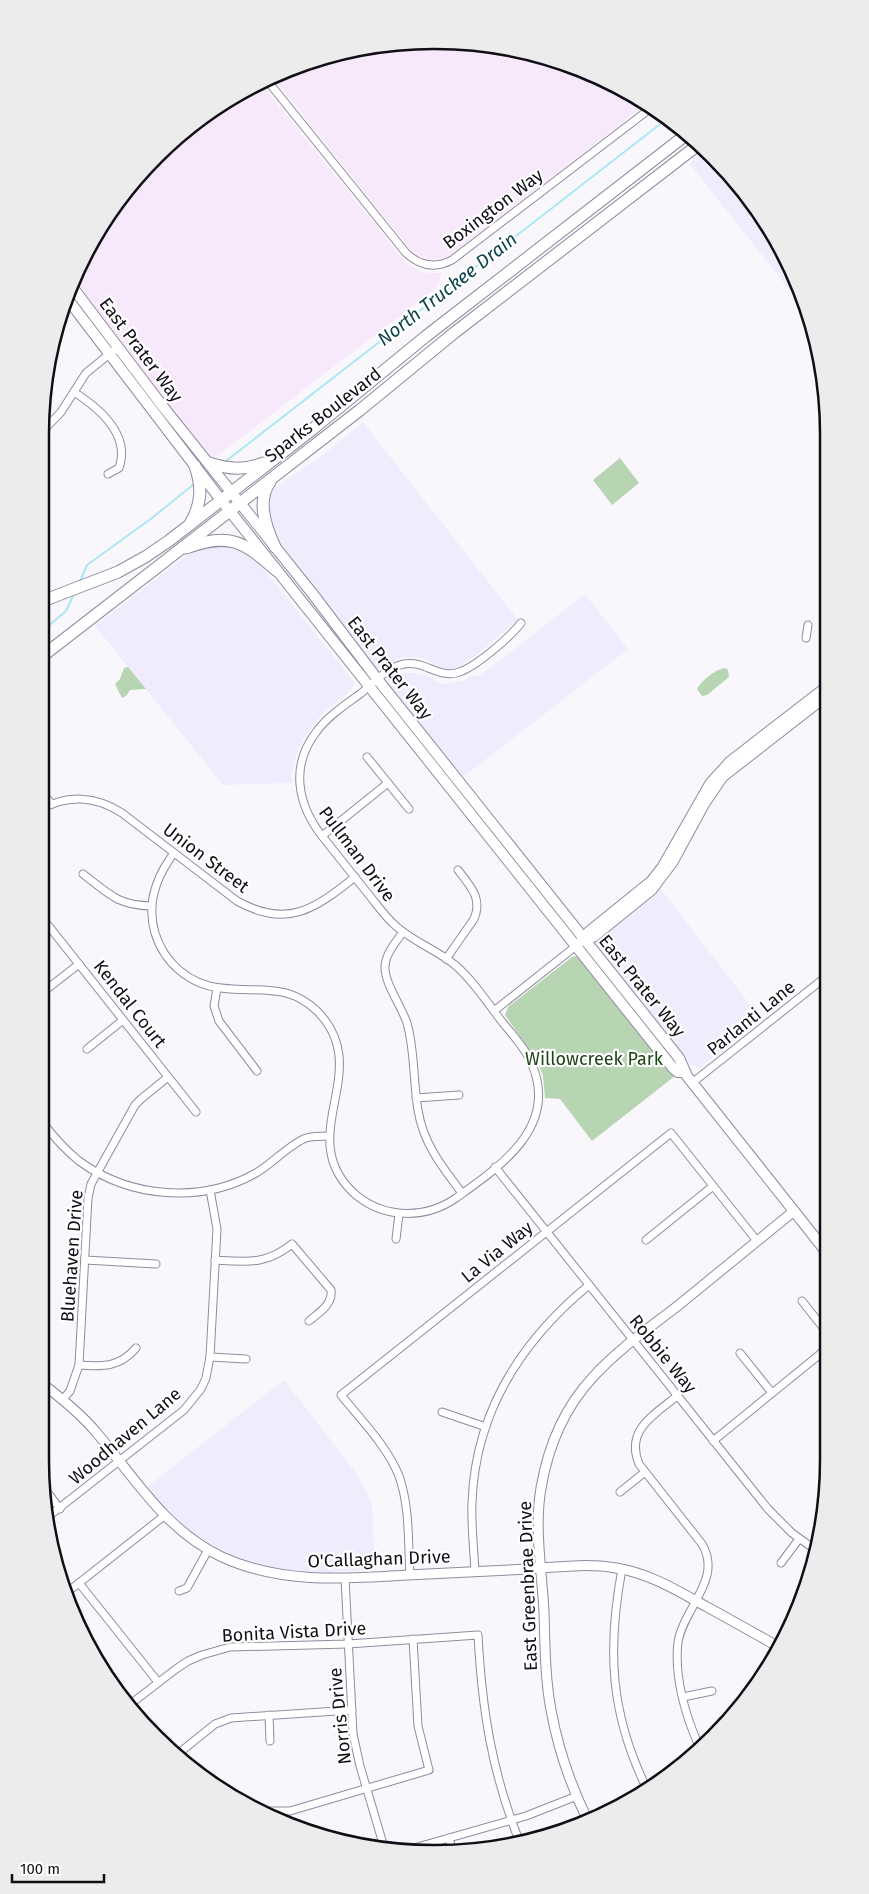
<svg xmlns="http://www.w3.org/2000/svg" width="869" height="1894" viewBox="0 0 869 1894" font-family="'Fira Sans',sans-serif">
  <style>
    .built { fill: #f1ecfd }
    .industrial { fill: #f8e8fb }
    .green { fill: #b7d5b2 }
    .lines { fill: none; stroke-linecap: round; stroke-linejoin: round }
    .stream { stroke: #ace8f3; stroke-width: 2 }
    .minor-casing { stroke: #918b9e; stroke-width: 9 }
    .tertiary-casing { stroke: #918b9e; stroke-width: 11 }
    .secondary-casing { stroke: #918b9e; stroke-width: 12 }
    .primary-casing { stroke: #918b9e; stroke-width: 13 }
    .minor { stroke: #fff; stroke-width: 7 }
    .tertiary { stroke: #fff; stroke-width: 9 }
    .secondary { stroke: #fff; stroke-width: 10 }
    .primary { stroke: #fff; stroke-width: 11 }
    .labels { text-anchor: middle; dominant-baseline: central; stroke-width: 4.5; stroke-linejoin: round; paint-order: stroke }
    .street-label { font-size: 18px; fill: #110f16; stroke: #fff }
    .park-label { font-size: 18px; fill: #1c4714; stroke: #fff }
    .water-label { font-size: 19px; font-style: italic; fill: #0c424b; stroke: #fff }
    .rim { fill: none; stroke: #110f16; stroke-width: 2.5 }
  </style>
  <rect width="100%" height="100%" fill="#f9f7fc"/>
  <g class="built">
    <polygon points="704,151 747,194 799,283 807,312 689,163"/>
    <polygon points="363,422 518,620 478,654 458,667 449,669 440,667 422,658 409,657 397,659 381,669 377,669 301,570 275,539 267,512 269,492 327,452"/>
    <polygon points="230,544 255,558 354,682 352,689 323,713 303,739 296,755 292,774 292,783 223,785 95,626 192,551 205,546"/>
    <polygon points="585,594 628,649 462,778 390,687 390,684 399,675 406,673 416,673 425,675 443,684 463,681 474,675 480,676"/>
    <polygon points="660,888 761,1019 699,1068 691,1065 596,944 597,940 644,904"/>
    <polygon points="284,1380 357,1474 372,1503 375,1570 306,1573 283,1570 243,1560 207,1542 190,1531 160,1503 147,1487"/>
  </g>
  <g class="industrial">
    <polygon points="434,40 511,48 585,70 632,97 641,108 454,252 447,257 433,260 418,255 410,249 272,76 283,70 357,48"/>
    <polygon points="260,83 406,263 420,271 429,273 442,273 438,285 435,289 212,460 171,411 72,280 106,216 155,156 215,107"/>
  </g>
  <g class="green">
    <polygon points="620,458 639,483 612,505 593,480"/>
    <polygon points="128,667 146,689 130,690 126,696 122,698 115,684 120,679 124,668"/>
    <path d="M725 668 728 670 729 677 707 695 702 696 697 689C702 680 714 670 725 668Z"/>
    <polygon points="576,956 582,959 675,1076 592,1141 560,1099 545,1098 543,1076 537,1060 505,1015 508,1007 572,957"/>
  </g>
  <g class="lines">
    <g class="stream">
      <polyline points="226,461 668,118"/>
      <polyline points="80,581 87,565 152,518 194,484"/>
      <polyline points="40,633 66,611 74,594"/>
    </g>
    <g class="minor-casing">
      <g id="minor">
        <path d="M266 79 406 253C420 266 435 269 452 260L651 108"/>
        <path d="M74 392C99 408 131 434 119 468L108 474"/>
        <polyline points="40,434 61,412 86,373 118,347"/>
        <polyline points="40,529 45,525"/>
        <polyline points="806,638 808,625"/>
        <polyline points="367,757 409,809"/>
        <polyline points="40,791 52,804"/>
        <path d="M40 810C67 794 96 796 122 813L237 901C287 929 315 909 355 877"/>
        <polyline points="322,836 388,783"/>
        <path d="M174 853C156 877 146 903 155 933 164 963 190 985 221 988 257 993 287 982 317 1011 377 1071 290 1137 356 1195 385 1219 426 1219 456 1198 501 1166 560 1126 531 1062 525 1048 513 1035 503 1023 488 1004 474 981 455 965 437 950 414 942 397 927 386 918 378 906 369 895 353 875 337 855 322 836 297 804 290 765 317 731 328 716 345 705 360 694 373 684 387 667 404 664 425 660 441 681 462 671 479 664 510 637 521 623"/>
        <path d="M83 874C109 894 117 905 151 906"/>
        <polyline points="40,915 196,1112"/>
        <path d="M403 932C396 942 386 953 385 966 384 983 401 1005 407 1023 415 1051 413 1081 418 1110 423 1143 442 1167 462 1193"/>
        <path d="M446 959 474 919C483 898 470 886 458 870"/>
        <polyline points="217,988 214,1006 219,1021 257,1071"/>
        <polyline points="42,993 79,964"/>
        <polyline points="494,1011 576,946"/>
        <polyline points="87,1049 123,1020"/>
        <polyline points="692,1083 827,976"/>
        <polyline points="416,1098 459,1095"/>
        <path d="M40 1119C52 1135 64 1149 79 1161 130 1198 201 1204 256 1173 272 1164 291 1143 306 1138 313 1136 322 1136 329 1136"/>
        <polyline points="495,1167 768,1509 792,1533 817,1551"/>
        <polyline points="396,1239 399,1214"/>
        <polyline points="646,1240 713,1186"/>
        <polyline points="85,1260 156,1264"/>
        <path d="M215 1260C247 1262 266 1265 292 1244L331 1290C333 1305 318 1313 309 1321"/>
        <polyline points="802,1301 829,1335"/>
        <polyline points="740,1353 772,1393"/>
        <polyline points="210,1357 246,1359"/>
        <path d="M79 1365C103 1367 120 1367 136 1348"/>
        <path d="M677 1396C654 1415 625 1430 639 1464L702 1544C723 1579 684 1607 678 1642 674 1676 685 1715 699 1746"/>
        <polyline points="63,1399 70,1391 79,1365 88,1198 91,1184 135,1105 141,1099 168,1077"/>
        <polyline points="442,1412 486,1427"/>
        <polyline points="713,1441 819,1355 829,1344"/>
        <polyline points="45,1489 60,1509"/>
        <polyline points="620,1492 645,1472"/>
        <polyline points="49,1516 184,1410 201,1389 206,1378 210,1357 217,1229 210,1190"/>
        <polyline points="781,1563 799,1539"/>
        <path d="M622 1569C607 1649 610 1714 647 1789"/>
        <path d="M475 1572C474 1549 471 1526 472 1503 475 1412 520 1342 589 1285"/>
        <path d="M410 1575C408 1543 410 1507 399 1476 387 1446 361 1420 341 1395L671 1133 757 1241"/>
        <polyline points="345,1578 353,1734 360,1766 384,1847"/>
        <polyline points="79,1583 158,1682"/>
        <polyline points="179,1591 187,1588 208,1550"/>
        <polyline points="65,1594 164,1516"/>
        <polyline points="683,1697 712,1691"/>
        <path d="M128 1706 176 1669 188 1661 202 1655 230 1647 348 1644 478 1635C482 1710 492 1773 520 1843"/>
        <polyline points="269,1715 270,1741"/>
        <polyline points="179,1753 215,1724 231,1718 352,1710"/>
        <polyline points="264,1811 290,1811 429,1770 418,1726 413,1639"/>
        <polyline points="449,1838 452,1849"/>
        <polyline points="414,1848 526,1816 577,1796"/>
      </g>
    </g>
    <g class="tertiary-casing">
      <g id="tertiary">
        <polyline points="584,940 594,937 652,890 673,862 704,805 723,777 827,696"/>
        <polyline points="579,943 589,931 651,881 662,867 710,783 730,761 827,686"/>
        <path d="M40 1382C60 1397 80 1413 96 1432 135 1478 165 1530 222 1557 281 1584 344 1579 407 1575 448 1573 488 1571 528 1569 557 1567 587 1563 616 1568 649 1573 678 1591 707 1607 731 1620 754 1633 777 1646"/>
        <path d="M588 1821C571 1786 558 1749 551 1710 545 1678 545 1645 544 1612 542 1572 534 1528 541 1488 548 1447 565 1407 593 1377 618 1349 651 1327 680 1304 718 1273 756 1242 794 1211"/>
      </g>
    </g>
    <g class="secondary-casing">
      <g id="secondary">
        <polyline points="70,284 164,408 312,593 378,680 679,1058 687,1076 828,1254"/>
        <polyline points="66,297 221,500 673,1068 678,1072 684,1072"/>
      </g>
    </g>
    <g class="primary-casing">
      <g id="primary">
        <path d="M209 463C227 469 245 471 263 463"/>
        <path d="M270 482C256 501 266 528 275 547"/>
        <path d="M191 522C202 503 202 486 195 466"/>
        <path d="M186 548C230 532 243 541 277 571"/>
        <polyline points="40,602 118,572 145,557 170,540 314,428 425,337 687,134"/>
        <polyline points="40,658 360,410 454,333 698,145"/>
      </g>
    </g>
    <use href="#minor" class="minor"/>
    <use href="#tertiary" class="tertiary"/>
    <use href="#secondary" class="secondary"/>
    <use href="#primary" class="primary"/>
  </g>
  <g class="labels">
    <g class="street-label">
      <text transform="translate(493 209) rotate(-37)">Boxington Way</text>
      <text transform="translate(141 350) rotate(53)">East Prater Way</text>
      <text transform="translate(323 415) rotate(-38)">Sparks Boulevard</text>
      <text transform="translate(390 668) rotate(52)">East Prater Way</text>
      <text transform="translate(357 854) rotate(53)">Pullman Drive</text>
      <text transform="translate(206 858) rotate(37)">Union Street</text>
      <text transform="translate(642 986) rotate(51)">East Prater Way</text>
      <text transform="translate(130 1004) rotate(52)">Kendal Court</text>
      <text transform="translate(751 1018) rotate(-39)">Parlanti Lane</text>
      <text transform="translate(497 1252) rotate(-39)">La Via Way</text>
      <text transform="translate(72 1256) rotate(-86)">Bluehaven Drive</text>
      <text transform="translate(663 1354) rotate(51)">Robbie Way</text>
      <text transform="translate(125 1436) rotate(-40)">Woodhaven Lane</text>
      <text transform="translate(379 1559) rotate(-2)">O'Callaghan Drive</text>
      <text transform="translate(528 1586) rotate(-92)">East Greenbrae Drive</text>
      <text transform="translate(294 1632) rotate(-3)">Bonita Vista Drive</text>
      <text transform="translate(340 1716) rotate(-96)">Norris Drive</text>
    </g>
    <g class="park-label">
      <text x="594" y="1059">Willowcreek Park</text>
    </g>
    <g class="water-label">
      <text transform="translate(447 289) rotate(-38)">North Truckee Drain</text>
    </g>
  </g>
  <path d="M0 0H869V1894H0ZM434 49H435A385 385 0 0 1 820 434V1460A385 385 0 0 1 435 1845H434A385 385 0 0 1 49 1460V434A385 385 0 0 1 434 49Z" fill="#ececec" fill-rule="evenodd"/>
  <path class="rim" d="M434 49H435A385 385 0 0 1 820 434V1460A385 385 0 0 1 435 1845H434A385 385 0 0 1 49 1460V434A385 385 0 0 1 434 49Z"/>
  <path d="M12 1874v8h92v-8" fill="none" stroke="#110f16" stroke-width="2.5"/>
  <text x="20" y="1874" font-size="15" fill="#110f16" stroke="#ffffff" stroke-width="4" paint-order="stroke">100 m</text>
</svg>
